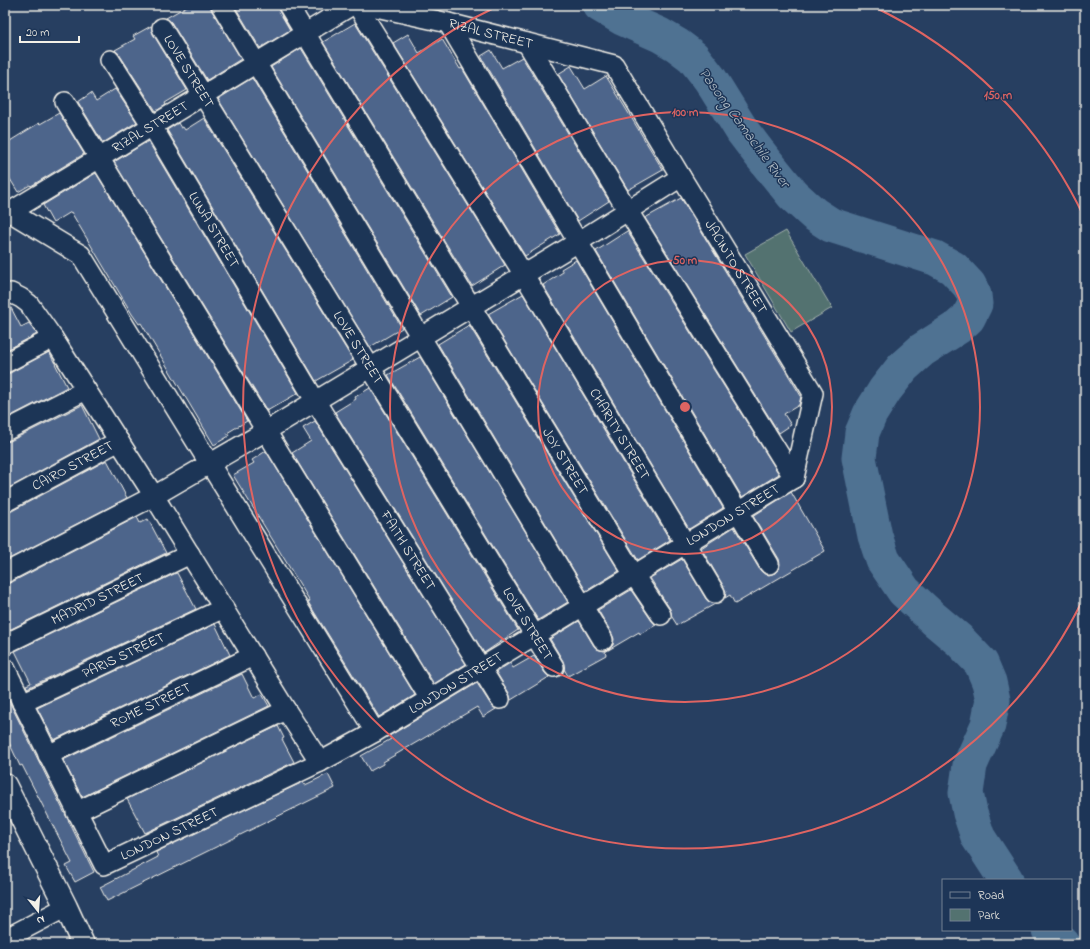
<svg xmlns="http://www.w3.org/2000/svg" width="1090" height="949" viewBox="0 0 1090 949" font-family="'Indie Flower',sans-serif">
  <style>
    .green { fill: #537270; stroke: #a4b2ac }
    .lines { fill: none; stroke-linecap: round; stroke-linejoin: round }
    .river { stroke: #507292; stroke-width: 35 }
    .building { fill: #4e658b; stroke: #f4f1e8 }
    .street-casing { stroke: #f4f1e8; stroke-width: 22 }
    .secondary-casing { stroke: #f4f1e8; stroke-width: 25 }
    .street { stroke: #1d3557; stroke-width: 19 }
    .secondary { stroke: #1d3557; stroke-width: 22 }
    .ring { fill: none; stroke: #df6462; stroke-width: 2 }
    .labels { text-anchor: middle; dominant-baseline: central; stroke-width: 3; stroke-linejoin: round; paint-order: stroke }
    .street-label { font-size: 14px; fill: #f4f1e8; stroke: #1d3557 }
    .water-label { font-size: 15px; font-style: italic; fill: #b2bec6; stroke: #1d3557 }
    .centre { fill: #df6462; stroke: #1d3557; stroke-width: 2 }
    .ring-label { font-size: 12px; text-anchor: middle; font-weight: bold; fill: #df6462; stroke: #1d3557; stroke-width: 3; stroke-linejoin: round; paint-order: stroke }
  </style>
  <rect width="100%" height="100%" fill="#273f61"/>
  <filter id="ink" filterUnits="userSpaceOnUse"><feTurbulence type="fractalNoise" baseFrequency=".025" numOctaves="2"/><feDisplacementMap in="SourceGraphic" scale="8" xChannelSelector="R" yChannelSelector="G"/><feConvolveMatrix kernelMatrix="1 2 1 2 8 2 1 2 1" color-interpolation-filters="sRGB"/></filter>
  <g filter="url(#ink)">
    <polygon class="green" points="786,231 832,308 791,332 745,254"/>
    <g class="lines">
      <g class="river">
        <polyline points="600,5 622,18 660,35 677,45 693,57 710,79 743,132 759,153 793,195 814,214 831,225 935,258 953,268 969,285 974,295 975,304 968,318 958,327 922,350 903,367 885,390 870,414 862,433 859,458 875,536 883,560 904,591 934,619 959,640 981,663 989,682 993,700 988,725 970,765 966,793 970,813 978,837 1006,880"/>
        <polyline points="1049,930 1063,944"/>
      </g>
    </g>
    <g class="building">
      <polygon points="189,5 210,5 212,11 241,59 207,80 171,22 166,18"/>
      <polygon points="234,5 277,5 279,11 290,30 260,48"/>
      <polygon points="355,23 505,265 472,286 323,42"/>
      <polygon points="151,26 153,34 187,90 165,103 166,105 156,111 119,54 115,50 135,39 133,36"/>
      <polygon points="408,34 419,53 442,39 460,69 462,68 560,234 525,256 393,43"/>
      <polygon points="301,48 452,297 421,316 271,67"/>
      <polygon points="491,50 502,68 522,57 609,201 578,221 481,56"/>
      <polygon points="571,66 585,89 606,76 663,170 628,190 558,74"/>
      <polygon points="252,78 402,328 370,347 218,99"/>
      <polygon points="115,89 137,122 103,143 78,102 91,93 96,101"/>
      <polygon points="59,113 84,154 31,186 30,185 18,192 5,171 5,144 39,123 40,124"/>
      <polygon points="204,118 353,360 316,381 167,130 178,123 181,128 183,127 185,130"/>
      <polygon points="148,141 298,393 267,411 114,162"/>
      <polygon points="96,173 247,421 227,433 229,436 214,445 141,323 139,324 132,314 71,212 53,223 43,205"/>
      <polygon points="681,198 801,396 799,405 784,414 791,425 779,433 645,218"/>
      <polygon points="627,231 779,474 742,497 596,251"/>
      <polygon points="576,260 723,508 689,529 543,285 563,272 561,269"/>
      <polygon points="523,294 670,540 638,560 488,314"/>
      <polygon points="9,304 21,327 29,323 37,334 5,351 5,305"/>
      <polygon points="469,325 619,571 586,591 438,344"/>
      <polygon points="49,352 67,387 5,419 5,374 10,373"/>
      <polygon points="420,357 568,602 538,620 388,375"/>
      <polygon points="370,388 518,630 484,653 335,412 356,399 355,397"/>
      <polygon points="82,405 99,439 5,490 5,442 10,441"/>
      <polygon points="315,421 466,664 434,684 292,453 311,441 303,428"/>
      <polygon points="266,451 415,695 379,717 308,602 310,601 233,475 254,463 252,460"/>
      <polygon points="107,460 127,498 5,561 5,513 10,512"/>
      <polygon points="791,492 825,551 735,604 730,595 725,598 726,592 724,587 701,548 734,527 760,570 763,573 769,575 775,573 779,569 780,564 779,559 753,516"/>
      <polygon points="137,517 140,523 148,519 166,553 5,632 5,584 10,583"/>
      <polygon points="682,559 706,599 709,602 715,604 677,625 672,617 670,609 650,578"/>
      <polygon points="176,573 177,573 196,609 27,688 26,685 31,683 15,651"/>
      <polygon points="631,590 652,621 656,625 640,634 639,632 605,652 606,655 568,676 564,669 563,661 550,639 579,621 594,646 597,649 604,651 609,649 613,645 614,639 612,634 598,610"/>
      <polygon points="215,624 230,655 54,740 37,708"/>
      <polygon points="534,656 545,673 549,677 511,700 509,693 496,672 510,663 513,668"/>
      <polygon points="242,674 254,698 262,694 269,706 82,797 63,760"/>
      <polygon points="477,683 491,705 496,709 483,717 477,707 383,762 383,764 370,771 361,756 391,739 389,736"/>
      <polygon points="5,695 6,695 94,872 75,882 66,866 72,863 22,765 20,766 5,734"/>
      <polygon points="278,726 284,738 282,739 294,762 145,833 127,799"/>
      <polygon points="328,774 335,788 107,901 100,887 158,857 156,852 303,782 305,785"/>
    </g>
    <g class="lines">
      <g class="street-casing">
        <g id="street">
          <polyline points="221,5 603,640"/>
          <path id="s1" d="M288 5 634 575 661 615"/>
          <path id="s2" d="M357 5 524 275 715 593"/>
          <path id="s3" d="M367 5 448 23 614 65 681 177 813 393 794 478"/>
          <polyline points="448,23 769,564"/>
          <path id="s4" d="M162 28 554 667"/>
          <polyline points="527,43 628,211 794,478"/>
          <path id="s5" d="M110 60 152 126 316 402 500 699"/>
          <polyline points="65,102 430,699"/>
          <polyline points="5,210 10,212 81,255 375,732"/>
          <path id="s6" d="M10 212 352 5"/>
          <polyline points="5,294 11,293 21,298 29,304 53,338 154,496 286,710 320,762"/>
          <polyline points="5,363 53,338"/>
          <polyline points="5,431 86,390"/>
          <path id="s7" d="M5 502 119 441"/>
          <polyline points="5,573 154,496 266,431 578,242 681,177"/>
          <path id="s8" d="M5 644 190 554"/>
          <path id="s9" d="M5 668 104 865 320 762 375 732 794 478"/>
          <path id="s10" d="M22 703 224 608"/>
          <path id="s11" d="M48 755 253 656"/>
          <polyline points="76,812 286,710"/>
          <polyline points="5,939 66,907"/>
        </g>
      </g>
      <g class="secondary-casing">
        <polyline id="secondary" points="5,785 66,907 83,944"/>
      </g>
      <use href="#street" class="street"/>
      <use href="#secondary" class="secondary"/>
    </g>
  </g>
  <g class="ring">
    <circle cx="685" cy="407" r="147"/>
    <circle cx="685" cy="407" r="295"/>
    <path d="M1084 597A442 442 0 1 1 498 6M872 6A442 442 0 0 1 1084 217"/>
  </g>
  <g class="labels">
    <g class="street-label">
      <text stroke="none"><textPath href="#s3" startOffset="127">RIZAL STREET</textPath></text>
      <text stroke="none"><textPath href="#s4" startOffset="51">LOVE STREET</textPath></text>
      <text stroke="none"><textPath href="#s6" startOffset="164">RIZAL STREET</textPath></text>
      <text stroke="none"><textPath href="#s5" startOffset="199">LUNA STREET</textPath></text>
      <text stroke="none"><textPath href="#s3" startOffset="490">JACINTO STREET</textPath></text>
      <text stroke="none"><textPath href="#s4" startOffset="375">LOVE STREET</textPath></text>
      <text stroke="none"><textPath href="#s2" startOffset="503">CHARITY STREET</textPath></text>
      <text stroke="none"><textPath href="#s1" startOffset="534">JOY STREET</textPath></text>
      <text stroke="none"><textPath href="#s7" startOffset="77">CAIRO STREET</textPath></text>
      <text stroke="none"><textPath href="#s9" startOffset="941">LONDON STREET</textPath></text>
      <text stroke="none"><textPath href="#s5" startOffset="574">FAITH STREET</textPath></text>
      <text stroke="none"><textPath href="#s8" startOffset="103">MADRID STREET</textPath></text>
      <text stroke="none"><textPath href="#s4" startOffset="699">LOVE STREET</textPath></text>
      <text stroke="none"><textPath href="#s10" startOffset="112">PARIS STREET</textPath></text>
      <text stroke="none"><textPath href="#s9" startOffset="617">LONDON STREET</textPath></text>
      <text stroke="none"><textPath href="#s11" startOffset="114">ROME STREET</textPath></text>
      <text stroke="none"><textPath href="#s9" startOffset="293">LONDON STREET</textPath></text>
    </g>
    <g class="water-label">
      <text transform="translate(744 128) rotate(54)">Pasong Camachile River</text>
    </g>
  </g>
  <circle cx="685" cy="407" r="6" class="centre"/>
  <g class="ring-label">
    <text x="998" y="99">150 m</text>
    <text x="685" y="116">100 m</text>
    <text x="685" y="264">50 m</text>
  </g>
  <rect width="1090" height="949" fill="none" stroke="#1d3557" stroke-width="20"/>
  <rect x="10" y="10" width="1070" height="929" fill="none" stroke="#f4f1e8" stroke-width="1.5" filter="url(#ink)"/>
  <rect x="942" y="879" width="130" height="52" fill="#1d3557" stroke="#738091"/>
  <rect x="950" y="892" width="20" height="6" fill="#1d3557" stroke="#738091"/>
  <text x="978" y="899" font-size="12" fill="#f4f1e8">Road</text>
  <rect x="950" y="909" width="20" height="12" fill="#537270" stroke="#738091"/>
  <text x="978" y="919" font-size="12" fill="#f4f1e8">Park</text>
  <g transform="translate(38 911) rotate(163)" stroke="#1d3557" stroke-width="3" paint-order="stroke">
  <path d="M0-3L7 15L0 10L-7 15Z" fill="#f4f1e8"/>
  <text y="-6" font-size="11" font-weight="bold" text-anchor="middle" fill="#f4f1e8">N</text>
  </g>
  <path d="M20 36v6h59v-6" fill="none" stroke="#f4f1e8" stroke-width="2"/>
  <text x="26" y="36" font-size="12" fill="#f4f1e8" stroke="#1d3557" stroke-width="3" paint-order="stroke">20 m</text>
</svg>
